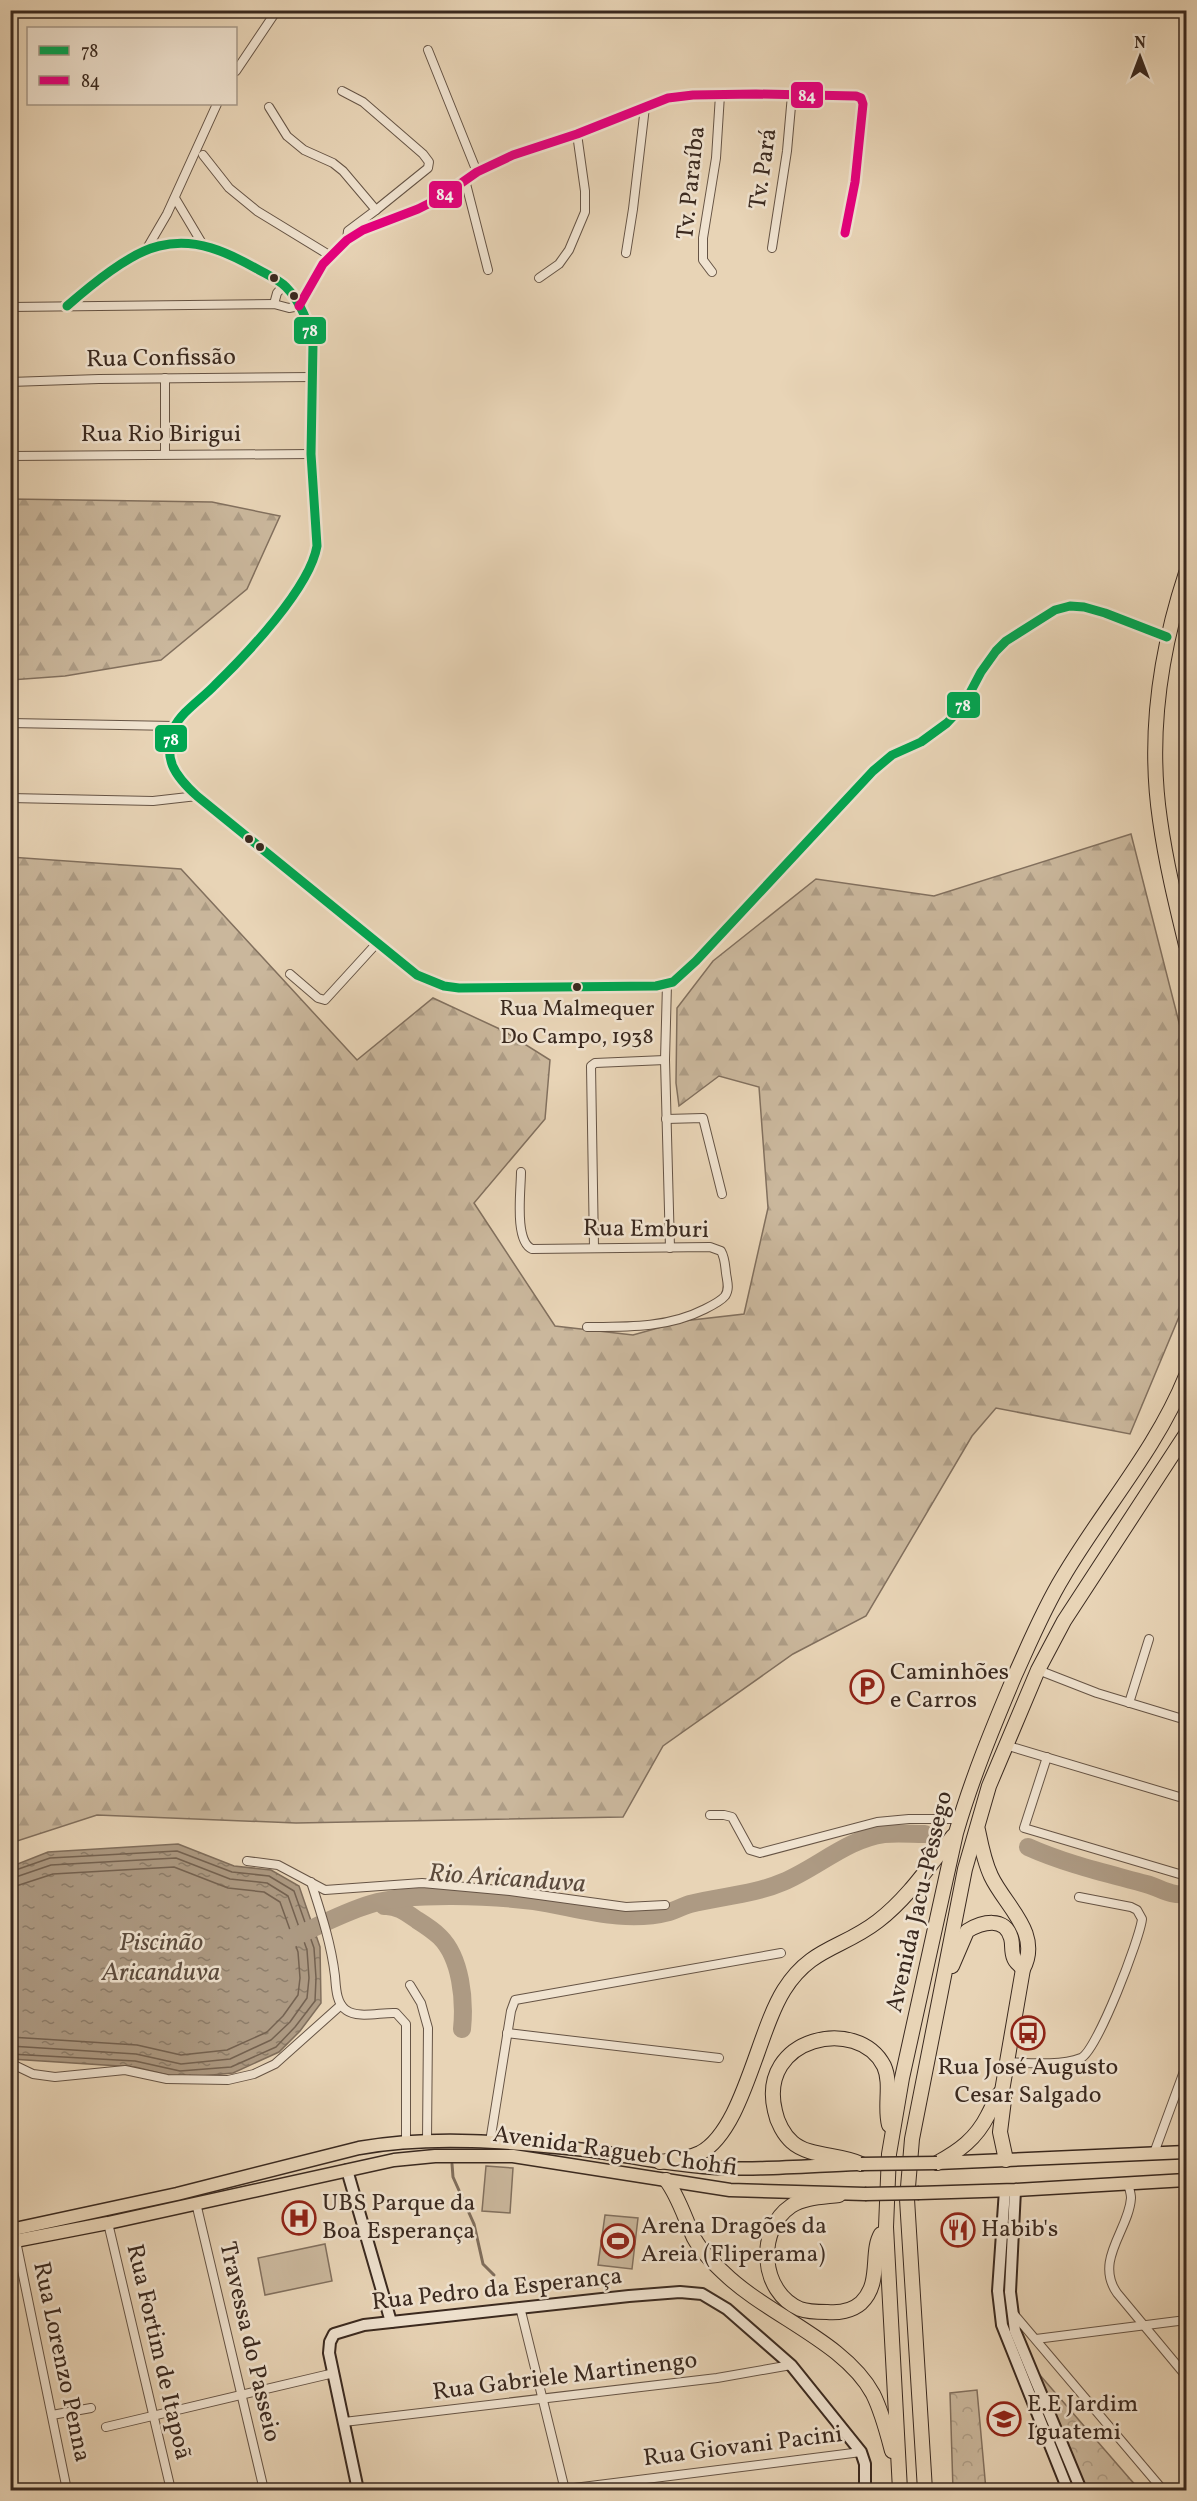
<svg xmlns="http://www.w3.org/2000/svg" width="1197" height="2501" viewBox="0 0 1197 2501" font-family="Vollkorn,serif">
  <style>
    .forest { fill: url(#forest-firs); stroke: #82705e; stroke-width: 1.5 }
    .park { fill: url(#park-crowns); stroke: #82705e; stroke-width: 1.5 }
    .garden { fill: #cab79c; stroke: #82705e; stroke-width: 1.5 }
    .water { fill: url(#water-ripples); stroke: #7f6d5b; stroke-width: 1.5 }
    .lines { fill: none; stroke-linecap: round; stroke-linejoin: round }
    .shore { stroke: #746251; stroke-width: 1.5 }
    .stream { stroke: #7f6d5b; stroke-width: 3 }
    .river { stroke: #ad9a83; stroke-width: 18 }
    .street-casing { stroke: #665445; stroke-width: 10 }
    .secondary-casing { stroke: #3a291f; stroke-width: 14 }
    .primary-casing { stroke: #3a291f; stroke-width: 15 }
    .highway-casing { stroke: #3a291f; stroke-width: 16 }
    .street { stroke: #f0e3d0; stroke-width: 8 }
    .secondary { stroke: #f0e3d0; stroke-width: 10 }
    .primary { stroke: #e8d4b6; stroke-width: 12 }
    .highway { stroke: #e8d4b6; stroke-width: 14 }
    .primary-bridge-casing { stroke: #3a291f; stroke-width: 15; stroke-linecap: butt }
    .primary-bridge { stroke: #e8d4b6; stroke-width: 12 }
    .bus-1-casing { stroke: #f0e3d0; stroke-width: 14 }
    .bus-2-casing { stroke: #f0e3d0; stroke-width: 14 }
    .bus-1 { stroke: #00a651; stroke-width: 9 }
    .bus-2 { stroke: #e5007d; stroke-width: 9 }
    .bus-dot { fill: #3a291f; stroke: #f0e3d0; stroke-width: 2 }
    .labels { text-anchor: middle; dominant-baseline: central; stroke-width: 5; stroke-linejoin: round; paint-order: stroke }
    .bus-label { font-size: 22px; fill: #3a291f; stroke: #f0e3d0 }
    .street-label { font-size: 24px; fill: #3a291f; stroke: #f0e3d0 }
    .poi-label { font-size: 24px; fill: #3a291f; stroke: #f0e3d0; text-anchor: start }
    .water-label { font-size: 26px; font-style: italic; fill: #5c4b3d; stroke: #f0e3d0 }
    .line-badge { stroke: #f0e3d0; stroke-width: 2 }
    .badge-label { font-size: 16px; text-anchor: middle; font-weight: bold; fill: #fff }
  </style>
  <defs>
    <pattern id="forest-firs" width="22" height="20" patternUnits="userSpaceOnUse" patternTransform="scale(1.5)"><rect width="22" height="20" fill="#cab79c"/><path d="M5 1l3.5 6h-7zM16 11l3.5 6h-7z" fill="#ae9d86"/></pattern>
    <pattern id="park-crowns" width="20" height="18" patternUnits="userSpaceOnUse" patternTransform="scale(1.5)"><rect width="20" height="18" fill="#cab79c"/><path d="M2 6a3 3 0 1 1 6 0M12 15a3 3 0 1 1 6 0" fill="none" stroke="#ae9d86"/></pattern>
    <pattern id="water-ripples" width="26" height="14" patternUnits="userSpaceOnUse" patternTransform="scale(1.5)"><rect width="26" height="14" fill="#ad9a83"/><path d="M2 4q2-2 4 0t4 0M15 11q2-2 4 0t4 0" fill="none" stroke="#8e7e6b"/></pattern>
  </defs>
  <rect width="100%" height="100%" fill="#e8d4b6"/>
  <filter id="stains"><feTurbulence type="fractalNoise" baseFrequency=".00333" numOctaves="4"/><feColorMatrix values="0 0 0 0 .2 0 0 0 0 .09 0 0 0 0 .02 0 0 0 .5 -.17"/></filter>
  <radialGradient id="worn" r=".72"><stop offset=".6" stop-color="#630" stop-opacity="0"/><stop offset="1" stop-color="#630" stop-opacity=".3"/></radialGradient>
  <g class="forest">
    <polygon points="11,499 212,502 280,516 247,589 161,660 65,676 11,680"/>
    <polygon points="1131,834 1186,1050 1186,1300 1130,1434 996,1408 972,1436 866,1616 793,1654 663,1746 623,1817 296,1823 97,1815 11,1843 10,857 181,869 357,1060 433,998 504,1031 550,1060 545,1119 474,1203 555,1326 633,1335 683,1321 744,1314 768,1208 759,1087 719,1076 679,1106 676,1083 677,1008 713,961 816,879 934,896"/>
  </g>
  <g class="park">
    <polygon points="1039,2374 1130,2479 1140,2490 1087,2490"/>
    <polygon points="977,2390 986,2490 953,2490 950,2393"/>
  </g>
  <g class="garden">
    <polygon points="486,2166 513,2168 510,2213 482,2211"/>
    <polygon points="605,2215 638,2218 632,2269 598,2265"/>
    <polygon points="325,2244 332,2281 265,2295 258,2258"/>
  </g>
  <polygon class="water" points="178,1844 234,1866 271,1870 299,1886 320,1947 321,2003 300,2031 279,2052 233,2073 180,2078 135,2067 11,2059 10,1867 48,1852"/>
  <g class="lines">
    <g class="shore">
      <polyline points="10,1872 50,1858 177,1851 232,1872 269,1876 294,1891 314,1948 316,1978 315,2001 295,2027 276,2047 231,2067 180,2071 135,2061 10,2054"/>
      <polyline points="10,1879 51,1865 176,1858 230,1879 267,1883 288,1896 307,1950 309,1978 307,1998 290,2022 271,2040 230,2059 181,2064 136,2054 10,2046"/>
      <polyline points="10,1888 53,1874 174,1867 228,1888 264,1892 280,1902 298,1952 300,1978 298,1995 283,2016 267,2032 227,2050 181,2055 137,2045 10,2037"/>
    </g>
    <polyline class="stream" points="452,2164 453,2177 474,2224 483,2264 494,2275"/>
    <g class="river">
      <path d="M1028 1847C1066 1864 1106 1873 1146 1884 1161 1888 1170 1896 1186 1894"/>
      <path d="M384 1906C397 1905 407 1913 417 1920 425 1925 433 1930 440 1937 461 1958 465 2000 462 2029"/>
      <path d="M292 1938C318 1926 344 1912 371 1904 410 1892 494 1896 534 1901 579 1908 624 1924 669 1912 676 1910 683 1906 690 1904 721 1896 753 1895 783 1882 817 1868 847 1839 884 1834 898 1833 912 1834 925 1834"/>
    </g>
    <g class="street-casing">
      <g id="street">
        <polyline points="428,50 477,172"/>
        <polyline points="236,71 277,10"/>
        <polyline points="342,91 363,102 423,154 429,162 428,168 376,210"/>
        <polyline points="269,107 287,136 304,150 333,163 343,171 376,210 348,231 347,240"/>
        <polyline points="203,155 229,188 257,211 329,255"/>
        <polyline points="465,180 488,270"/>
        <polyline points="175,198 203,245"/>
        <polyline points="772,248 787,151 792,95"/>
        <polyline points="146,250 167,214 217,104"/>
        <polyline points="626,253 633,209 645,107"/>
        <polyline points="712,272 703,260 703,238 716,158 720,95"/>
        <polyline points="539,278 559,264 569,250 585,212 585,191 577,134"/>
        <polyline points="274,304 277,293 284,285"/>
        <path d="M67 306C90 286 129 253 159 246 196 237 227 252 259 270 268 275 279 280 286 287 300 301 310 325 313 344L311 454 317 546C310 588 246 655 215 685 203 698 181 712 174 728 162 759 175 776 197 796L417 975 444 986 459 988 656 986 673 982 696 961 873 771 892 755 921 742 947 723 963 706 981 672 996 651 1006 641 1055 610 1070 606 1084 607 1105 613 1167 637"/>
        <polyline points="299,306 323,264 347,240 363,230 418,209 440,198 477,172 513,155 577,134 668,98 693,95 756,94 856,96 861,98 863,104 855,182 845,233"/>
        <polyline points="10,307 274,304 289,308 299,306"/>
        <polyline points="165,378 165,453"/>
        <polyline points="10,382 99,379 312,377"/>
        <polyline points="10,456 311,454"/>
        <polyline points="10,723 175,726"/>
        <polyline points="10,798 153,801 197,796"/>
        <polyline points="290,974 318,998 325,1000 377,943"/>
        <polyline points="667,984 665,1060 670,1248"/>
        <polyline points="666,1119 703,1118 722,1194"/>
        <path d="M521 1172C521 1190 514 1241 532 1249L710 1247 721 1251C725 1258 725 1265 726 1273 727 1281 730 1289 725 1296 721 1301 711 1306 705 1309 668 1328 628 1327 587 1327"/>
        <polyline points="594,1248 591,1066 595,1063 665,1060"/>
        <polyline points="1038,1670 1097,1693 1186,1720"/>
        <polyline points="1129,1703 1149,1639"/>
        <polyline points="1005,1745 1186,1799"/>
        <polyline points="1047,1757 1024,1828 1186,1876"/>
        <polyline points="710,1815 724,1815 732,1817 750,1850 760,1853 877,1822 909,1819 960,1819"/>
        <polyline points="247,1861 278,1865 325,1890 422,1883 510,1891 626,1907 665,1905"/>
        <path d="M311 1882C321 1913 331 1943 335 1976 336 1987 336 2003 346 2010 358 2019 381 2012 396 2013L406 2024V2142"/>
        <polyline points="410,1985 421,2003 428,2028 427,2141"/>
        <polyline points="507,2033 719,2058"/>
        <path d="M1007 2062C1030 2063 1060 2066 1081 2058 1097 2051 1140 1938 1142 1919L1137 1910 1131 1907 1079 1897"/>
        <polyline points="10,2063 33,2074 55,2077 125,2070 167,2079 228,2080 254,2074 275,2064 341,2005"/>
        <polyline points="490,2142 511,2011 515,2000 781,1953"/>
        <polyline points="1154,2153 1186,2066"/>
        <path d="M1128 2184C1129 2188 1131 2193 1131 2198 1129 2230 1094 2260 1117 2293L1186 2376"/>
        <polyline points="196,2203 264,2490"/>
        <polyline points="108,2223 171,2490"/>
        <polyline points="16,2241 67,2490"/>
        <polyline points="520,2307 565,2490"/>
        <polyline points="1013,2313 1163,2490"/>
        <polyline points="1036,2339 1186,2320"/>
        <polyline points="52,2415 91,2408"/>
        <polyline points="344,2422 717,2378 791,2365"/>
        <polyline points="106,2427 334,2373"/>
        <polyline points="558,2490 861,2452"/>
      </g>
    </g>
    <g class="secondary-casing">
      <g id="secondary">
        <polyline points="347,2170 391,2322"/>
        <polyline points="1005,2190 998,2291 1002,2325 1068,2490"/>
        <polyline points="1015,2190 1010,2292 1015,2331 1081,2490"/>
        <polyline points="358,2490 329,2353 330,2342 334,2334 364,2325 629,2296 680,2292 702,2294 727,2309 791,2365 861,2452 865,2464 865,2490"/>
      </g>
    </g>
    <g class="primary-casing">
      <g id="primary">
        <polyline points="937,2163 1186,2152"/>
        <polyline points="919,2193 1015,2190 1186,2180"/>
        <path d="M10 2230 177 2194 359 2148C433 2135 511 2142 586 2150 625 2155 663 2164 703 2167 753 2171 806 2166 857 2164"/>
        <polyline points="10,2242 108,2223 394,2160 435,2156 513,2156 730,2190 865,2194"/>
      </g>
    </g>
    <g class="highway-casing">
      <g id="highway">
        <path d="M1186 573C1160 652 1148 738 1160 820 1166 863 1176 904 1186 945"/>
        <path d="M978 1830C981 1845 984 1861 991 1876 1005 1906 1042 1933 1023 1969L1002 2091 1004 2100 1000 2132 1006 2160"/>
        <path d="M952 1966 967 1931C982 1922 1005 1916 1011 1938 1013 1944 1011 1952 1014 1958 1015 1962 1020 1965 1023 1969"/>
        <path d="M660 2162C673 2160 688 2159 700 2153 743 2130 757 2033 784 1990 811 1947 842 1949 878 1921 908 1898 929 1866 953 1836"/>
        <path d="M937 2163C959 2151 976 2139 988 2115 993 2106 995 2098 1002 2091"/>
        <path d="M861 2164C841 2154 808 2157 792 2142 784 2135 777 2122 775 2111 757 2037 858 2015 884 2066 892 2084 884 2106 889 2125"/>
        <path d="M666 2180C679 2197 685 2219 694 2238 701 2251 713 2263 724 2273 767 2315 845 2342 873 2394 882 2412 887 2432 892 2451"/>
        <path d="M839 2195C824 2197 804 2197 791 2206 756 2230 760 2292 800 2309 808 2312 818 2312 827 2312 838 2313 852 2311 861 2303 882 2283 870 2252 881 2234"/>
        <path d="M900 2490 886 2227 889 2154 902 2078 956 1833C972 1778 993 1727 1015 1675 1030 1642 1044 1608 1063 1577 1103 1509 1156 1450 1186 1376"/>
        <polyline points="925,2490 907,2199 912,2139 965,1869 989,1786 1038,1670 1064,1621 1186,1434"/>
      </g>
    </g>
    <use href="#street" class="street"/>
    <use href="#secondary" class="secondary"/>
    <use href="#primary" class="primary"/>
    <use href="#highway" class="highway"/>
    <g class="primary-bridge-casing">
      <g id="primary-bridge">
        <polyline points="861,2164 937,2163"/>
        <polyline points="865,2194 919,2193"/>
      </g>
    </g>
    <use href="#primary-bridge" class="primary-bridge"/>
    <g class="bus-1-casing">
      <path id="bus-1" d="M67 306C90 286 129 253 159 246 196 237 227 252 259 270 268 275 279 280 286 287 300 301 310 325 313 344L311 454 317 546C310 588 246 655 215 685 203 698 181 712 174 728 162 759 175 776 197 796L417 975 444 986 459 988 656 986 673 982 696 961 873 771 892 755 921 742 947 723 963 706 981 672 996 651 1006 641 1055 610 1070 606 1084 607 1105 613 1167 637"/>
    </g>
    <g class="bus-2-casing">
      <polyline id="bus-2" points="299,306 323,264 347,240 363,230 418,209 440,198 477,172 513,155 577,134 668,98 693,95 756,94 856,96 861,98 863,104 855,182 845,233"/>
    </g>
    <use href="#bus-1" class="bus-1"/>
    <use href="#bus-2" class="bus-2"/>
  </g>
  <defs>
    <g id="parking-ring" transform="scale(1.725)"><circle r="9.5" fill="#f0e3d0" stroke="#8f2418" stroke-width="1.5"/><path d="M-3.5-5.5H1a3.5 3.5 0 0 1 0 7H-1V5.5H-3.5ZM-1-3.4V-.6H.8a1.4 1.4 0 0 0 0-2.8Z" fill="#8f2418"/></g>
    <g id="bus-ring" transform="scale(1.725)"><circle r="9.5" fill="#f0e3d0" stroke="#8f2418" stroke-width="1.5"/><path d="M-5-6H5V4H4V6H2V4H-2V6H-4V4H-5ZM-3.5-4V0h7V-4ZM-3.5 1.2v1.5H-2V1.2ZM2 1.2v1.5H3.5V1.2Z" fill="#8f2418"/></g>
    <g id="hospital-ring" transform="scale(1.725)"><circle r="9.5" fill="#f0e3d0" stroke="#8f2418" stroke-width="1.5"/><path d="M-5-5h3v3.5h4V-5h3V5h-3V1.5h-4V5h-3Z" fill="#8f2418"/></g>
    <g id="restaurant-ring" transform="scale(1.725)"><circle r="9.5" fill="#f0e3d0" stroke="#8f2418" stroke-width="1.5"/><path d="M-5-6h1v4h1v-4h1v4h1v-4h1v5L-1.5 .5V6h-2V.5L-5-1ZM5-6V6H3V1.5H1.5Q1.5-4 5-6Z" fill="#8f2418"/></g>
    <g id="stadium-ring" transform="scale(1.725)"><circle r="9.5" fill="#f0e3d0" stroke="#8f2418" stroke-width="1.5"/><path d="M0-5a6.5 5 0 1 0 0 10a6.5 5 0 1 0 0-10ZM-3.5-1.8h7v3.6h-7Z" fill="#8f2418"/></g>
    <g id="school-ring" transform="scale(1.725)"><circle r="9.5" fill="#f0e3d0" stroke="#8f2418" stroke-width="1.5"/><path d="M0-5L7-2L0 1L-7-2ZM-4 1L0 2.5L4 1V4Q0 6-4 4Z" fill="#8f2418"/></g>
  </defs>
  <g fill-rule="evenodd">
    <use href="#parking-ring" x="867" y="1687"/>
    <use href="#bus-ring" x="1028" y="2033"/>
    <use href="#hospital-ring" x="299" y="2218"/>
    <use href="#restaurant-ring" x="958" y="2230"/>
    <use href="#stadium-ring" x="618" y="2241"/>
    <use href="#school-ring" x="1004" y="2419"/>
  </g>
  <g class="bus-dot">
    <circle cx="274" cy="278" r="5"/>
    <circle cx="294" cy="296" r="5"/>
    <circle cx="249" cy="839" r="5"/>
    <circle cx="260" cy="847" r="5"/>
    <circle cx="577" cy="987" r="5"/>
  </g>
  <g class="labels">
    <g class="bus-label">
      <text x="577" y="1009">Rua Malmequer<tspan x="577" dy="28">Do Campo, 1938</tspan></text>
    </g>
    <g class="street-label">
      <text transform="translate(764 169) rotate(-82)">Tv. Pará</text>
      <text transform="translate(692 183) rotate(-84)">Tv. Paraíba</text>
      <text transform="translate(161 359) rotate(-1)">Rua Confissão</text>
      <text x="161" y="435">Rua Rio Birigui</text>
      <text transform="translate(646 1230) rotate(1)">Rua Emburi</text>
      <text transform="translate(920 1902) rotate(-77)">Avenida Jacu-Pêssego</text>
      <text transform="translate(615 2152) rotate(8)">Avenida Ragueb Chohfi</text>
      <text transform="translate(497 2290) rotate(-6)">Rua Pedro da Esperança</text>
      <text transform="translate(249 2342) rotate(77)">Travessa do Passeio</text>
      <text transform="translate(158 2352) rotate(77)">Rua Fortim de Itapoã</text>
      <text transform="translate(61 2362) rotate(78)">Rua Lorenzo Penna</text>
      <text transform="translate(565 2377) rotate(-7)">Rua Gabriele Martinengo</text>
      <text transform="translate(743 2447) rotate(-7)">Rua Giovani Pacini</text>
    </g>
    <g class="poi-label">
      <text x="890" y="1673">Caminhões<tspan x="890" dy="28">e Carros</tspan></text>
      <text x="1028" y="2068" text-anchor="middle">Rua José Augusto<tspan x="1028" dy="28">Cesar Salgado</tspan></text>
      <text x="322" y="2204">UBS Parque da<tspan x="322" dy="28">Boa Esperança</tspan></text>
      <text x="641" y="2227">Arena Dragões da<tspan x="641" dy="28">Areia (Fliperama)</tspan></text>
      <text x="981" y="2230">Habib's</text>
      <text x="1027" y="2405">E.E Jardim<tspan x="1027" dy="28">Iguatemi</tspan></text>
    </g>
    <g class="water-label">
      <text transform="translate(507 1879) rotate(4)">Rio Aricanduva</text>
      <text x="161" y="1943">Piscinão<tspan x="161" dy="30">Aricanduva</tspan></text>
    </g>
  </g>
  <g class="line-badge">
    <rect x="790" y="81" width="34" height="28" rx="6" fill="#e5007d"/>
    <rect x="428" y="180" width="35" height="29" rx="6" fill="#e5007d"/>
    <rect x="293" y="316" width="34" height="29" rx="6" fill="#00a651"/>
    <rect x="946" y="691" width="35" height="28" rx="6" fill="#00a651"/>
    <rect x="154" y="724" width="34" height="29" rx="6" fill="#00a651"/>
  </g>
  <g class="badge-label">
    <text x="807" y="101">84</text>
    <text x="445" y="200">84</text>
    <text x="310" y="336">78</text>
    <text x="963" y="711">78</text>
    <text x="171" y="745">78</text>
  </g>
  <rect width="1197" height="2501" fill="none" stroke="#e8d4b6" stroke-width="36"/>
  <rect x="12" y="12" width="1173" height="2477" fill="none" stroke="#3a291f" stroke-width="3"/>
  <rect x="18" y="18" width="1161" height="2465" fill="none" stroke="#3a291f" stroke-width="1.5"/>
  <rect x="27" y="27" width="210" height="78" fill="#f0e3d0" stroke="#a79989" stroke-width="1.5"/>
  <rect x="39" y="46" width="30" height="9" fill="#00a651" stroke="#a79989" stroke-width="1.5"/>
  <text x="81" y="57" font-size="18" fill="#3a291f">78</text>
  <rect x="39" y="76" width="30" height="9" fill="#e5007d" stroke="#a79989" stroke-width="1.5"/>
  <text x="81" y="87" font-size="18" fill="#3a291f">84</text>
  <g transform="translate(1140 57)" stroke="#f0e3d0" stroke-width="4.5" paint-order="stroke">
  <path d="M0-4.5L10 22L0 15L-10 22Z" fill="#3a291f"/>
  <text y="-9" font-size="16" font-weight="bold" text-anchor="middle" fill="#3a291f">N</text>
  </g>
  <rect width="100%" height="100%" filter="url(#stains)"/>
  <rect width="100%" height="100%" fill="url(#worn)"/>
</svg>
